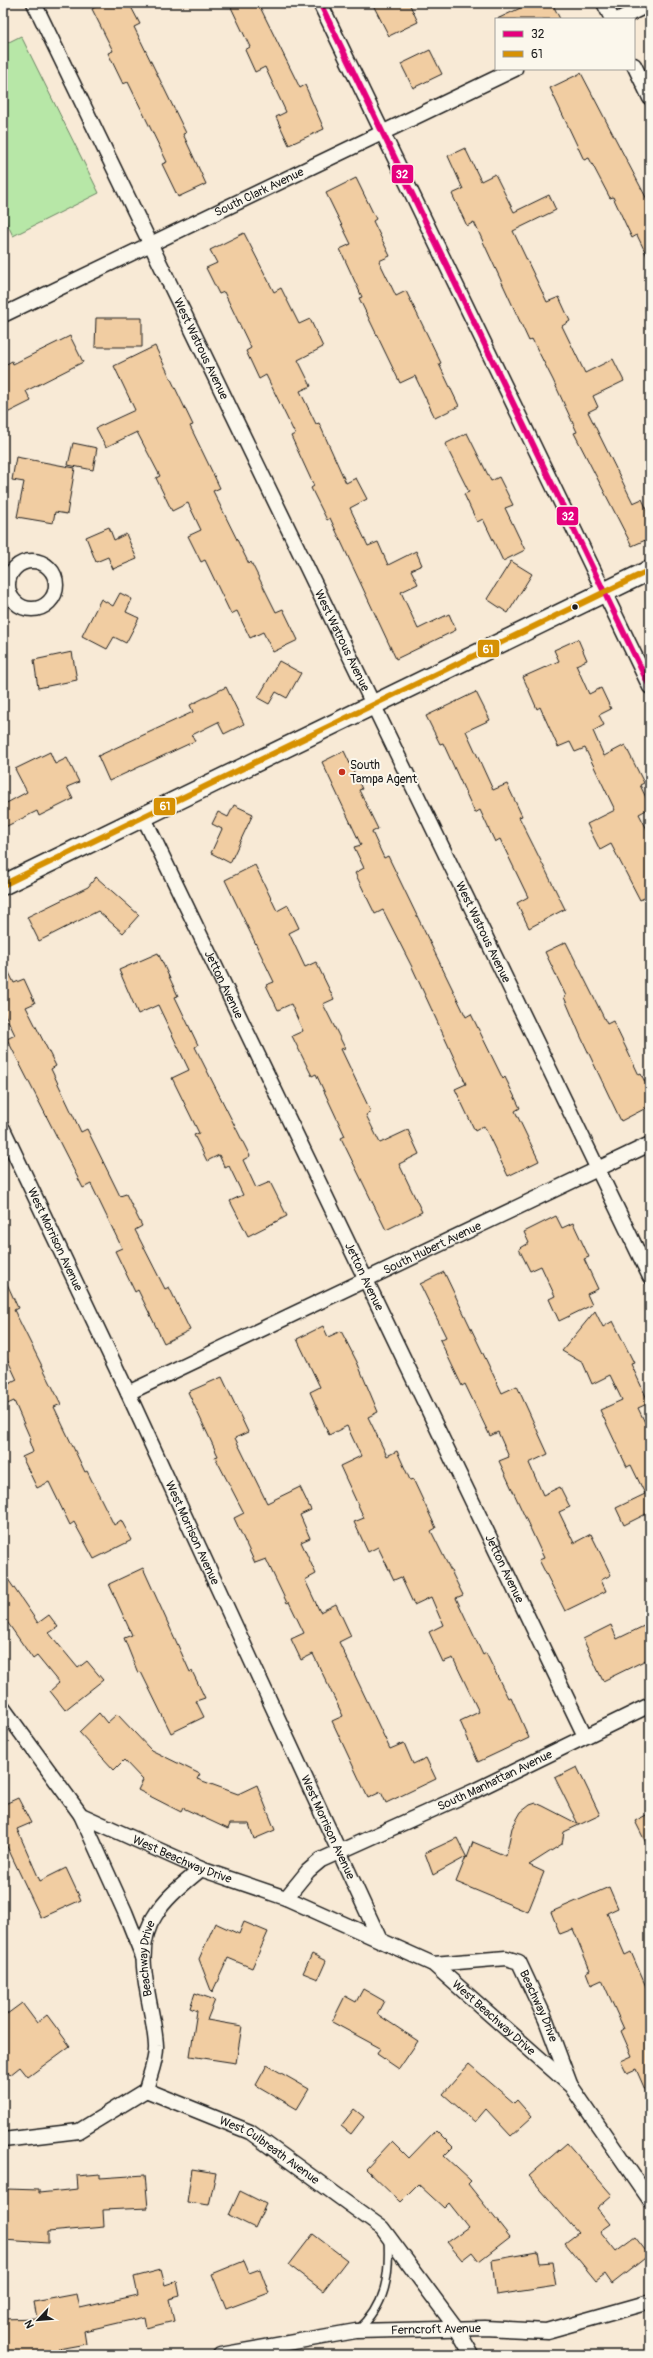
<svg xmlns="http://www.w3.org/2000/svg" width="653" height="2358" viewBox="0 0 653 2358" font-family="Pangolin,sans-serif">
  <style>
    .green { fill: #b7e7a7; stroke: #6a8262 }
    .building { fill: #f1cda2; stroke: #1c1c1c }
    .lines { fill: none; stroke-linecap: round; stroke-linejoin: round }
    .lane-casing { stroke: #1c1c1c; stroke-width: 10 }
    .street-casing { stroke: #1c1c1c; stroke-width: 17 }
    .secondary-casing { stroke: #1c1c1c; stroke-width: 22 }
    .lane { stroke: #fbf7ec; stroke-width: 7 }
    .street { stroke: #fbf7ec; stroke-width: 14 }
    .secondary { stroke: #fbf7ec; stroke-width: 19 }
    .bus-1-casing { stroke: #fbf7ec; stroke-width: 9 }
    .bus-2-casing { stroke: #fbf7ec; stroke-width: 9 }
    .bus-1 { stroke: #e5007d; stroke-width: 6 }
    .bus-2 { stroke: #d69104; stroke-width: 6 }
    .bus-dot { fill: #1c1c1c; stroke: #fbf7ec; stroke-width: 1.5 }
    .poi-dot { fill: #c8321e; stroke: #fbf7ec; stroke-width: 1.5 }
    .labels { text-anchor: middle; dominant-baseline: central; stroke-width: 4; stroke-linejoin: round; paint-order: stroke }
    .street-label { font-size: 12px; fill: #1c1c1c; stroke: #fbf7ec }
    .poi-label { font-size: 12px; fill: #1c1c1c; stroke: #fbf7ec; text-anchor: start }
    .line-badge { stroke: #fbf7ec; stroke-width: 1.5 }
    .badge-label { font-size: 11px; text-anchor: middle; font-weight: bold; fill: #fff }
  </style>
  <rect width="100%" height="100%" fill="#f8ead6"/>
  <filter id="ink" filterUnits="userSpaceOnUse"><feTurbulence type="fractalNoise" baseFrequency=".025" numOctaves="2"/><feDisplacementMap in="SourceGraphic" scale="8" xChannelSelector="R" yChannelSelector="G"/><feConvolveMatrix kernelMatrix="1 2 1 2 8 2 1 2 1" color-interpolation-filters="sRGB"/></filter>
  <g filter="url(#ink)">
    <polygon class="green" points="21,36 99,193 13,236 3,215 3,45"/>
    <g class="building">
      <polygon points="103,3 129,3 140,24 134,27 186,133 183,134 206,184 178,197 162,164 167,162 128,82 123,84 108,53 113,51 92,9"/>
      <polygon points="229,3 258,3 300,88 305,85 324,129 289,145 276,117 286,112 265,67 255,72 245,50 250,47"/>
      <polygon points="372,3 409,3 418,22 389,36"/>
      <polygon points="531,3 552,3 560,19 497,19"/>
      <polygon points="430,50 442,74 413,88 401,64"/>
      <polygon points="581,73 650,205 650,262 637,235 632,238 613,197 610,198 589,158 584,160 550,88"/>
      <polygon points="465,148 481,181 495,174 514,212 549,195 556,210 513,231 547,302 559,297 570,321 562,326 585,373 613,359 624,381 593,396 598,407 588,412 633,503 642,499 650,516 650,538 632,546 574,433 577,432 553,380 532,339 529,341 474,222 467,226 452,194 463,189 448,156"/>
      <polygon points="356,178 376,219 373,221 390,256 379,261 396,296 406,291 441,363 439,364 459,406 435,418 415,376 400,383 359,298 362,297 340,249 351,244 326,193"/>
      <polygon points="244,233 274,292 281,288 299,324 310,319 323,347 298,360 311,386 300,391 316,424 319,423 346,483 356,478 367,499 350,508 368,546 378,542 388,565 416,551 422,565 411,570 418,584 401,592 418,629 449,614 456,630 396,659 330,518 327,520 311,488 314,486 291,436 295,434 266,375 259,379 246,351 251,348 224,292 219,294 206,268 217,263 210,250"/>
      <polygon points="96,318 142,318 142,347 95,347"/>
      <polygon points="70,336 83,362 26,391 31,401 3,415 3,366 12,361 13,364"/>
      <polygon points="155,346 193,425 190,426 220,488 213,491 249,564 251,562 276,612 283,609 298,640 273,652 263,632 250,638 237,611 231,614 205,560 201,562 188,536 201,530 188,503 172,511 156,478 160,476 137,432 106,447 96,428 135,410 114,366"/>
      <polygon points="467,433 491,481 499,477 513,505 505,508 525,550 503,561 483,519 477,522 464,494 469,492 445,444"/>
      <polygon points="73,443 97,448 93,470 68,465"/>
      <polygon points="16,457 75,468 67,514 55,512 53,523 17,517 24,482 12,480"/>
      <polygon points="109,527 114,540 126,534 137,559 113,569 108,557 96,562 86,537"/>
      <polygon points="511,561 532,574 508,613 487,599"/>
      <polygon points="120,593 132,599 126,612 139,618 126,643 114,637 107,649 82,636 101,599 113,606"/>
      <polygon points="578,639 587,660 576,665 589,694 601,688 611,709 599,715 604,725 593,731 604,756 625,745 644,783 640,785 650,806 650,808 639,814 650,835 650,895 640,900 611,844 600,850 587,824 615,810 585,748 575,752 570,742 558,747 540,707 537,709 523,677 559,661 554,650"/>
      <polygon points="72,652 77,680 38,688 34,660"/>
      <polygon points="279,661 301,673 287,698 276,692 269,704 258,698"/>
      <polygon points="226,687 244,724 224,734 218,722 192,735 195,741 109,781 98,756 193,712 190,705"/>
      <polygon points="476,692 490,720 466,731 493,790 507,784 522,816 519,817 565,909 529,928 517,903 528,897 500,839 495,842 480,810 475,813 443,743 440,744 426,716"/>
      <polygon points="344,751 362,789 359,790 378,829 372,832 384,858 388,856 466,1017 471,1014 503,1079 505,1077 520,1108 515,1111 539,1161 508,1176 484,1126 475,1131 455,1089 466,1084 412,967 383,910 375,914 355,873 364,868 354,847 361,845 322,762"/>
      <polygon points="50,752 55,764 67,758 79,782 67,787 73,799 39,816 37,811 3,828 3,805 27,792 15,769"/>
      <polygon points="234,805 253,814 230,863 211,853 222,829 212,824 218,812 228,817"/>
      <polygon points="255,865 277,911 288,905 299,928 289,933 305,967 316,962 334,999 323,1004 345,1048 341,1049 371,1112 366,1115 380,1143 408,1130 419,1154 399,1164 422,1212 386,1230 341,1138 345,1136 316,1074 312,1076 292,1036 303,1031 291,1004 278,1010 266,985 274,982 225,880"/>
      <polygon points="96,877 139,915 123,933 98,911 39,941 27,917 88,887"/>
      <polygon points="566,942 607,1024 613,1021 639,1075 641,1074 646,1084 650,1082 650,1106 621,1121 581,1037 564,997 566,996 545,952"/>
      <polygon points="158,953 178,996 175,997 198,1045 195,1047 250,1156 243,1160 256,1188 270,1182 287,1216 248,1236 230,1201 243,1195 229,1166 225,1168 219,1155 207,1161 194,1135 199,1133 172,1078 189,1070 158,1005 138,1014 119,970"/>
      <polygon points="3,960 14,983 24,979 35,1003 26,1007 56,1066 51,1069 81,1132 87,1129 120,1196 126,1194 142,1226 135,1230 165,1289 169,1287 190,1330 164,1343 138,1290 135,1292 115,1251 122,1248 91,1184 83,1188 7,1039 15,1035 3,1010"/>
      <polygon points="556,1216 562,1228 573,1223 589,1257 584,1259 598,1289 587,1294 592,1305 559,1321 549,1299 555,1296 541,1266 530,1271 519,1249 529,1243 524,1232"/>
      <polygon points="444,1272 502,1393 517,1386 548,1454 529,1463 543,1495 560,1487 570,1507 559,1512 574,1543 591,1534 611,1575 601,1580 606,1591 565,1611 539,1560 544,1558 499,1461 509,1457 498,1432 490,1436 465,1384 462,1386 440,1340 446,1337 420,1284"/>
      <polygon points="3,1275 18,1308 14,1310 61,1404 54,1407 85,1472 87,1471 114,1525 121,1520 132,1540 94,1559 74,1522 70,1525 49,1482 37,1488 22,1457 33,1452 29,1441 31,1440 14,1401 3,1406 3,1387 17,1380 3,1350"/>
      <polygon points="595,1311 603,1327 613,1321 634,1363 631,1364 649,1403 638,1408 650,1433 650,1512 624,1525 616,1508 645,1494 631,1465 627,1467 600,1410 622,1400 610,1375 592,1384 583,1363 562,1351"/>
      <polygon points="323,1326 328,1337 341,1331 357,1362 378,1412 368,1417 387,1456 397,1451 410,1480 413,1479 436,1528 431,1531 463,1595 456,1598 483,1655 486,1653 508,1698 511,1697 529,1738 478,1762 460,1721 479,1712 453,1658 443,1662 429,1632 443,1625 431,1597 414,1605 401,1577 394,1580 378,1547 368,1552 354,1522 364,1518 340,1466 361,1456 347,1426 329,1435 310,1392 320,1387 297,1339"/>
      <polygon points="222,1377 248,1432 235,1438 267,1503 300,1487 311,1510 300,1515 310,1538 301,1542 316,1574 305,1580 320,1612 336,1604 351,1636 339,1642 390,1749 404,1743 413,1764 426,1758 436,1779 386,1803 381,1792 368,1798 332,1721 343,1716 313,1654 301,1660 291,1639 304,1633 289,1602 287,1603 266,1559 255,1563 234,1518 244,1513 215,1457 218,1456 188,1392"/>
      <polygon points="143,1568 190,1672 192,1671 205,1698 196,1701 204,1717 171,1733 141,1672 138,1673 124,1638 132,1635 109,1584"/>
      <polygon points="3,1572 38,1623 49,1615 58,1627 49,1633 78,1668 87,1661 103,1680 65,1710 50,1691 59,1683 37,1656 33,1659 3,1616"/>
      <polygon points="650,1623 650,1658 603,1681 583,1639 611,1625 617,1639"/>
      <polygon points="99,1713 107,1723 117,1714 151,1750 200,1774 197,1779 238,1794 257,1785 275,1830 254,1839 249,1824 230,1824 228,1829 183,1808 181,1812 138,1790 143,1780 124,1760 114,1770 79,1732"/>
      <polygon points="577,1767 600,1815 564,1832 562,1844 529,1865 544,1872 528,1912 456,1882 466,1857 433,1875 425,1853 457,1838 467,1858 473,1842 506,1856 512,1828 521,1812 530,1805 536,1803 543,1806 578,1824 555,1778"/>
      <polygon points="3,1798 5,1804 18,1798 31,1823 17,1829 40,1881 66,1868 81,1900 41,1918 3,1838"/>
      <polygon points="650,1813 650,1851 635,1821"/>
      <polygon points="609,1887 618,1908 607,1913 625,1955 631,1952 650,1996 650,2101 636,2069 627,2073 621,2061 632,2056 621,2031 624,2029 602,1980 591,1985 586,1972 590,1970 573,1929 560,1934 551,1912"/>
      <polygon points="244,1922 268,1932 252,1968 228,1958 212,1993 199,1959 215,1923 239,1934"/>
      <polygon points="312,1954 326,1961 318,1979 303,1973"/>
      <polygon points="363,1989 384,2001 377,2014 418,2041 399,2069 377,2054 380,2048 332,2022 345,1996 356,2002"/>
      <polygon points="195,1993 215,2000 207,2020 242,2026 236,2063 190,2056 197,2011 190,2008"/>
      <polygon points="22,2003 37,2023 47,2015 70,2046 28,2077 20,2067 10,2075 3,2066 3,2017"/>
      <polygon points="469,2064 514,2103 517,2100 532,2117 511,2136 486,2109 475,2122 443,2094"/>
      <polygon points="267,2065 309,2089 297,2109 256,2085"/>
      <polygon points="354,2109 364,2117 351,2134 341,2126"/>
      <polygon points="436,2130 453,2147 444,2156 471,2181 468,2184 510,2237 479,2261 472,2252 462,2260 447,2242 468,2227 449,2203 444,2208 418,2184 400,2202 366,2169 392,2141 409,2158"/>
      <polygon points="567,2143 612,2195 597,2208 610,2224 600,2231 616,2251 635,2237 649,2255 612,2284 605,2274 596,2281 565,2243 578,2233 529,2176"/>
      <polygon points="192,2169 216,2173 209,2205 187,2202"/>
      <polygon points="100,2174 100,2178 145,2175 148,2208 103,2210 104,2227 48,2232 48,2243 3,2240 6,2189 39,2190 39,2193 78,2189 77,2176"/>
      <polygon points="240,2191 266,2204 255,2228 229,2215"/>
      <polygon points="313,2234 347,2260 323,2291 289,2265"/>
      <polygon points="538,2252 540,2263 552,2262 556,2286 496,2295 492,2260"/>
      <polygon points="244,2261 249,2273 260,2269 269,2293 226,2309 212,2274"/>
      <polygon points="161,2270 165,2285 177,2281 180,2296 169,2299 174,2321 146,2328 144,2317 84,2331 86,2344 58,2349 59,2355 3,2355 3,2319 37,2318 34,2302 77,2294 80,2308 138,2295 134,2277"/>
    </g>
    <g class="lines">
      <g class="lane-casing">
        <path id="lane" d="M358 2330C386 2305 390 2275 388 2239"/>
      </g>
      <g class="street-casing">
        <g id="street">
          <path id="s1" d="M34 3 650 1277"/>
          <polyline points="320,3 650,687"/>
          <polyline points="604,3 612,19"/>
          <polyline points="619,19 650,4"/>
          <polyline points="634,65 650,98"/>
          <path id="s2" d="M3 315 515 69"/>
          <circle cx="32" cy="585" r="24"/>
          <path id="s3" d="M143 816 585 1736"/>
          <path id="s4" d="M3 1129 128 1393 379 1938"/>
          <path id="s5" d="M128 1393 650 1144"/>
          <path id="s6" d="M3 1708 81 1815 201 1869 286 1898 433 1964 571 2086 650 2200"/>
          <polyline points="81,1815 125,1912 143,1957"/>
          <path id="s7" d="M286 1898 308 1871 321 1860 474 1791 650 1705"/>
          <path id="s8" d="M433 1964 506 1958 519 1962 546 2020 570 2084"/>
          <path id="s9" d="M146 2090C149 2077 157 2059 156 2046 154 2003 129 1953 156 1914 167 1896 185 1883 201 1869"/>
          <path id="s10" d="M3 2140 79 2131 146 2090 250 2132 382 2228 457 2329 472 2355"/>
          <path id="s11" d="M220 2355 356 2331 485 2328 547 2331 650 2302"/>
        </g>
      </g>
      <g class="secondary-casing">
        <polyline id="secondary" points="3,885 650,570"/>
      </g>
      <use href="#lane" class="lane"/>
      <use href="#street" class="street"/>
      <use href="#secondary" class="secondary"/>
      <g class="bus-1-casing">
        <polyline id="bus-1" points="320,3 650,687"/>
      </g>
      <g class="bus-2-casing">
        <polyline id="bus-2" points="3,885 650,570"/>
      </g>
      <use href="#bus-1" class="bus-1"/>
      <use href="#bus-2" class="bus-2"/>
    </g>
  </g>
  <circle class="bus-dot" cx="575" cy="607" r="3.5"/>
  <circle class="poi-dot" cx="342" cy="772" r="4"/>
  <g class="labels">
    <g class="street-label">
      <text stroke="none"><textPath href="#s2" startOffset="284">South Clark Avenue</textPath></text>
      <text stroke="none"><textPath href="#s1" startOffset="384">West Watrous Avenue</textPath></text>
      <text stroke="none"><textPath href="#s1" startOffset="708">West Watrous Avenue</textPath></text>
      <text stroke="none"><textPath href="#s1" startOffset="1032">West Watrous Avenue</textPath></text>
      <text stroke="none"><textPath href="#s3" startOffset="187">Jetton Avenue</textPath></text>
      <text stroke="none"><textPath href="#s4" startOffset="122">West Morrison Avenue</textPath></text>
      <text stroke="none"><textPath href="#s5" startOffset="337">South Hubert Avenue</textPath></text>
      <text stroke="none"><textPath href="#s3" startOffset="511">Jetton Avenue</textPath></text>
      <text stroke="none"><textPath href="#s4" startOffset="446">West Morrison Avenue</textPath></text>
      <text stroke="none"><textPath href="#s3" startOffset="835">Jetton Avenue</textPath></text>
      <text stroke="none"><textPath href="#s7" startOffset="243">South Manhattan Avenue</textPath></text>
      <text stroke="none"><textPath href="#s4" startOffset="770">West Morrison Avenue</textPath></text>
      <text stroke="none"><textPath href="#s6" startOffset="243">West Beachway Drive</textPath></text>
      <text stroke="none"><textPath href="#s9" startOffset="134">Beachway Drive</textPath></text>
      <text stroke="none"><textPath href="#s8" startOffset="135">Beachway Drive</textPath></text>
      <text stroke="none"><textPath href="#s6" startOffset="596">West Beachway Drive</textPath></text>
      <text stroke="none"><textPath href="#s10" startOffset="293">West Culbreath Avenue</textPath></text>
      <text stroke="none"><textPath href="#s11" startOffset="218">Ferncroft Avenue</textPath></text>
    </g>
    <g class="poi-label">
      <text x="350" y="765">South<tspan x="350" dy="14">Tampa Agent</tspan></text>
    </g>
  </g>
  <g class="line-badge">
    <rect x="391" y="164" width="23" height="20" rx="4" fill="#e5007d"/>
    <rect x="556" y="506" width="23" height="20" rx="4" fill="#e5007d"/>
    <rect x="477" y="639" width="23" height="19" rx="4" fill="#d69104"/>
    <rect x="153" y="797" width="23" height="19" rx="4" fill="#d69104"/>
  </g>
  <g class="badge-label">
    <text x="402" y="178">32</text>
    <text x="568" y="520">32</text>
    <text x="488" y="653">61</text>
    <text x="165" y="810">61</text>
  </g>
  <rect width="653" height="2358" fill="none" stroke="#fbf7ec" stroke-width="16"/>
  <rect x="8" y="8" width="637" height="2342" fill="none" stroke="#1c1c1c" stroke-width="1.5" filter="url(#ink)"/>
  <rect x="495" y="18" width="140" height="52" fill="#fbf7ec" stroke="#a29f99"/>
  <rect x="503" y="31" width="20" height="6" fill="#e5007d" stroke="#a29f99"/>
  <text x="531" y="38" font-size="12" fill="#1c1c1c">32</text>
  <rect x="503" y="51" width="20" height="6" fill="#d69104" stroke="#a29f99"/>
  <text x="531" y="58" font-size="12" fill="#1c1c1c">61</text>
  <g transform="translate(38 2320) rotate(244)" stroke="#fbf7ec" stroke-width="3" paint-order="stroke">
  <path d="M0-3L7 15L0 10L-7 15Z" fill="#1c1c1c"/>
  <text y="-6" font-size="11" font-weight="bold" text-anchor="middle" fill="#1c1c1c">N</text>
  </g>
</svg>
